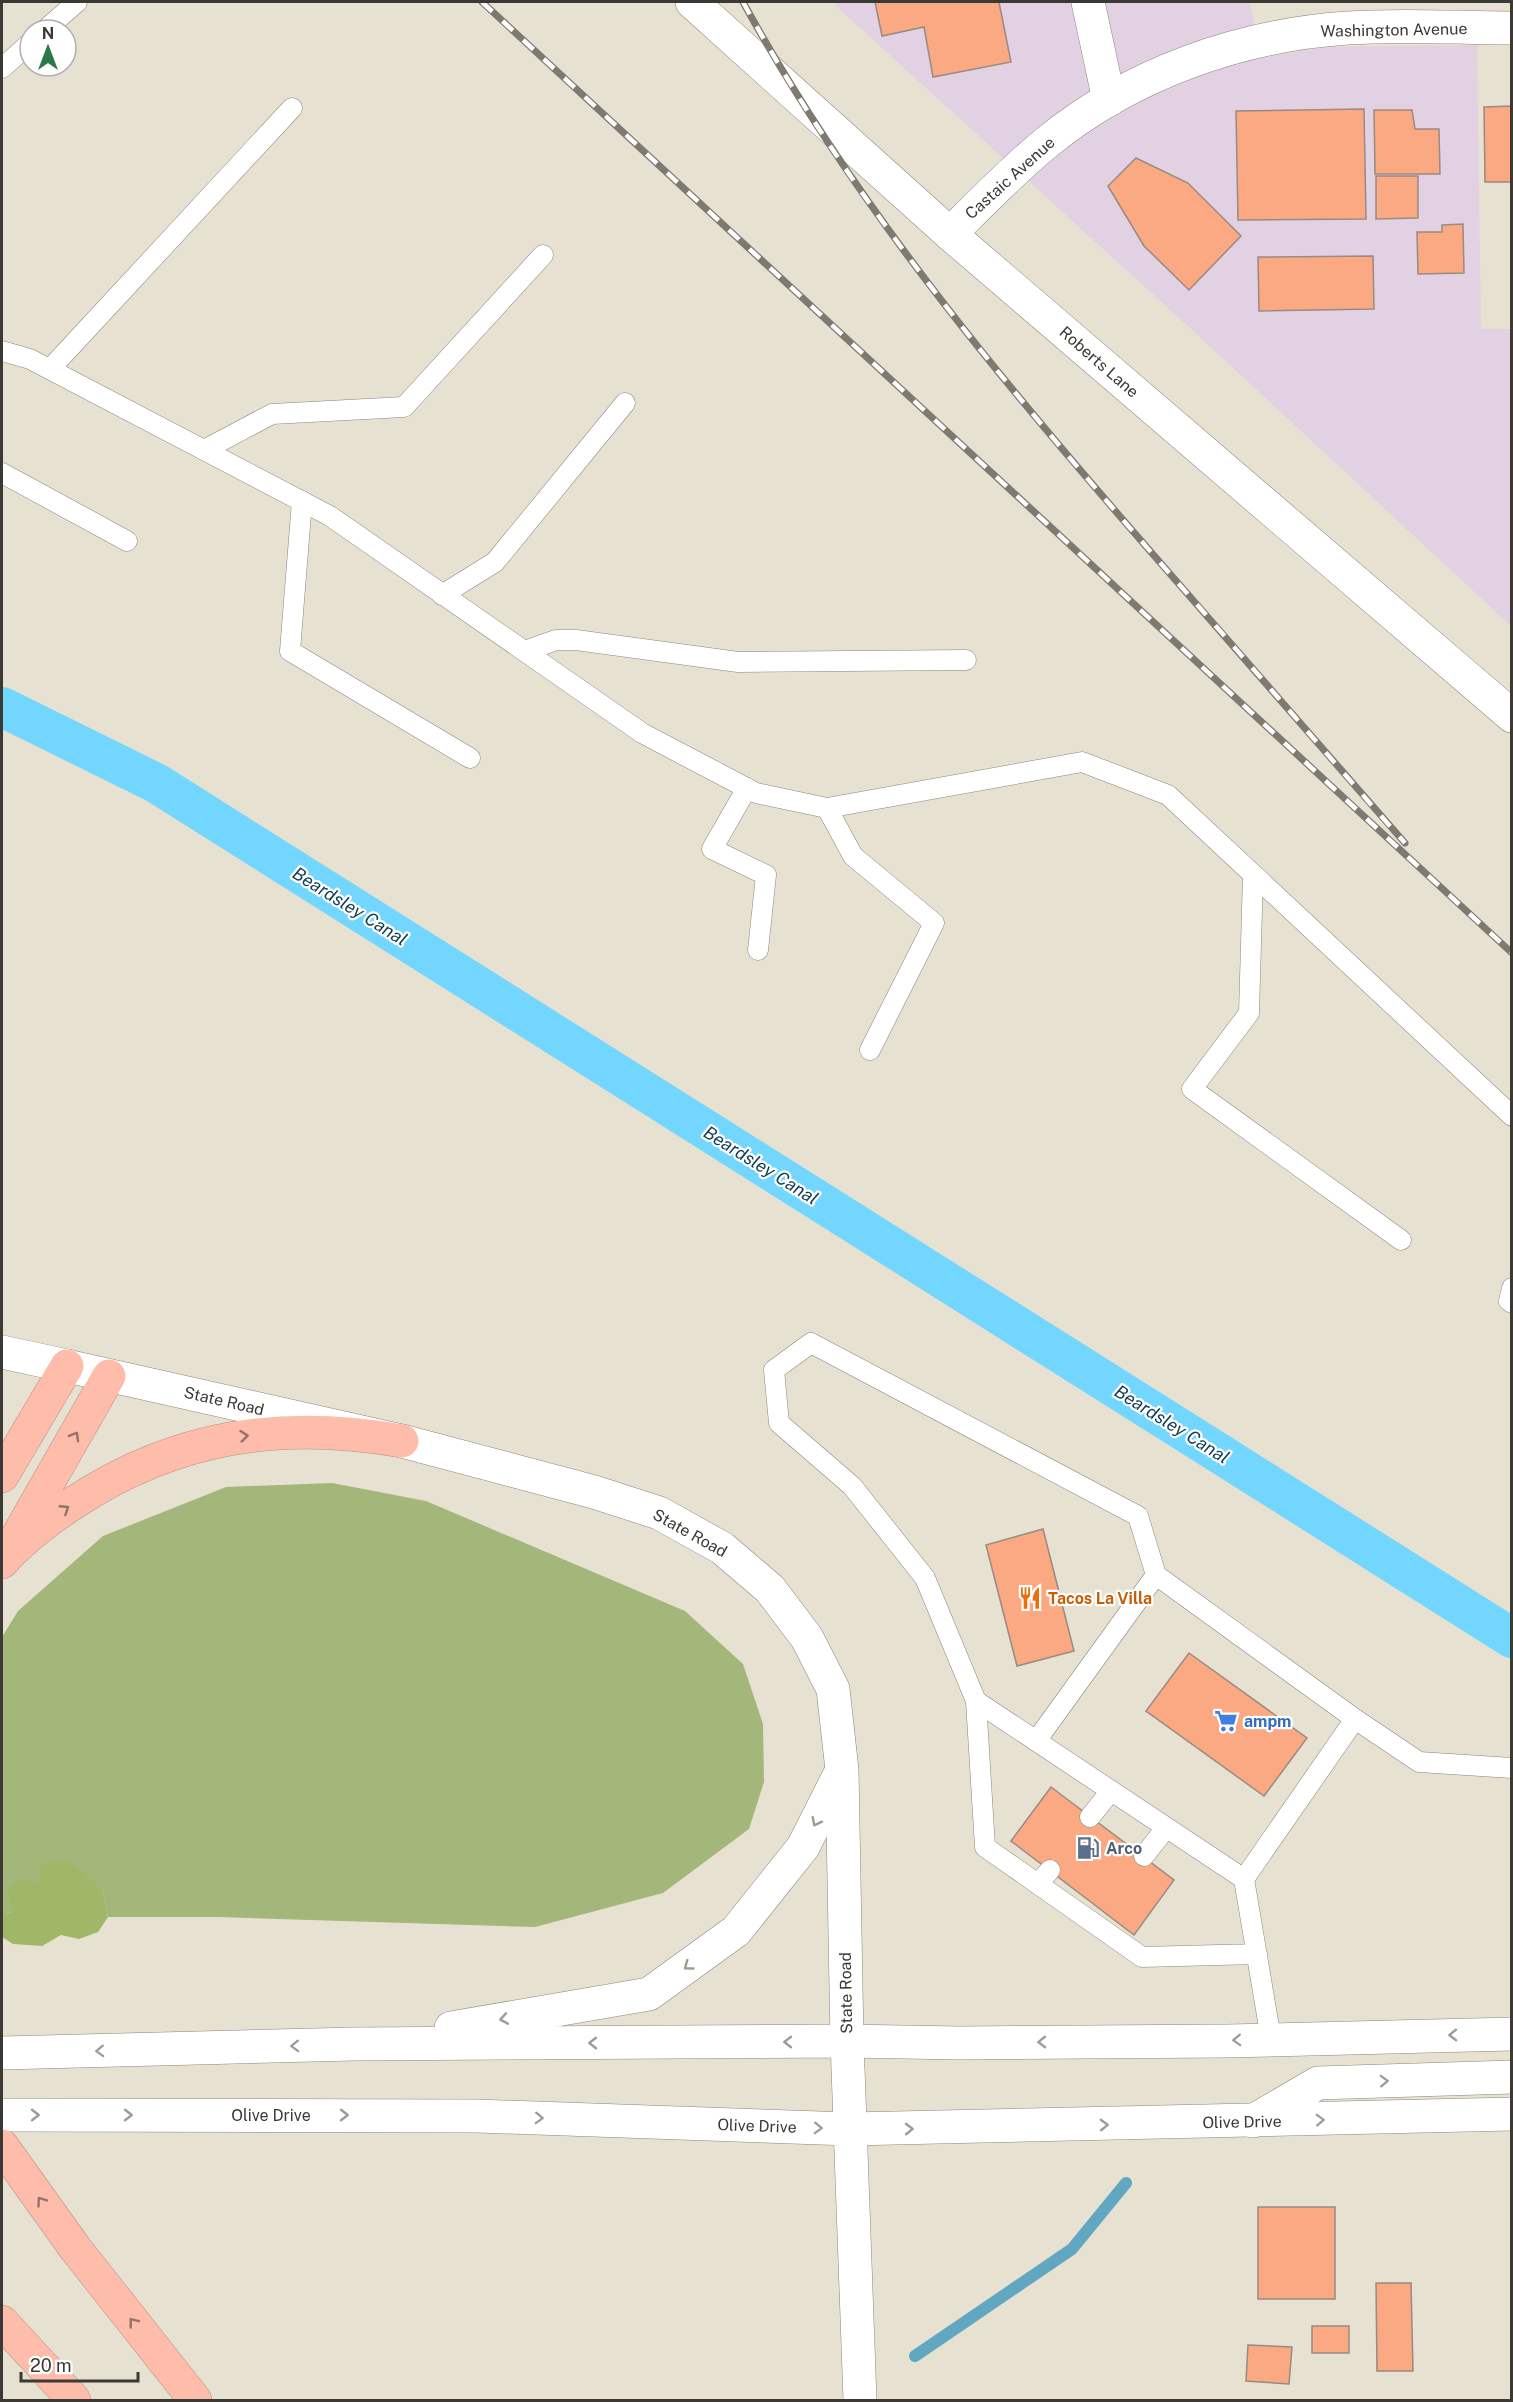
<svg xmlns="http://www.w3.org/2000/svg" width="1513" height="2402" viewBox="0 0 1513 2402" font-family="'Public Sans',sans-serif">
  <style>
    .commercial { fill: #e2d1e3 }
    .green { fill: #a4b77b }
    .forest { fill: #9fb766 }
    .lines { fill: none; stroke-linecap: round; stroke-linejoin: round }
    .stream { stroke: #62a7c2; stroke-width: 12 }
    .canal { stroke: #72d6ff; stroke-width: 40 }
    .building { fill: #faa982; stroke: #998a83; stroke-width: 1.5 }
    .lane-casing { stroke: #8c8779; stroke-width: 21 }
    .street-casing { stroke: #8c8779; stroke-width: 34 }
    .secondary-casing { stroke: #8c8779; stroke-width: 34 }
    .highway-casing { stroke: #ba8f80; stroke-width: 34 }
    .lane { stroke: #fff; stroke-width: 20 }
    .street { stroke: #fff; stroke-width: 33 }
    .secondary { stroke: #fff; stroke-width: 33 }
    .highway { stroke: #febdaa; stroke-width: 33 }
    .rail-casing { stroke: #7e7a71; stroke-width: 7 }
    .rail { stroke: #fff; stroke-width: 4.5; stroke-dasharray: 14; stroke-linecap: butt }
    .oneway { stroke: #937469 }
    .oneway2 { stroke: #9d9c99 }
    .labels { text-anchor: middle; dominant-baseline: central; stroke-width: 4.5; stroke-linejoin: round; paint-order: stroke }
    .street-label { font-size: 16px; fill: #3b3933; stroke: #fff }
    .food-label { font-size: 16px; font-weight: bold; fill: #c56008; stroke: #fff; text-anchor: start }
    .shop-label { font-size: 16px; font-weight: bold; fill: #366cbe; stroke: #fff; text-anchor: start }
    .service-label { font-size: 16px; font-weight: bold; fill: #4e5e75; stroke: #fff; text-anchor: start }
    .water-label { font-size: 18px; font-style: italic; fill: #144152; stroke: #fff }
  </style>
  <rect width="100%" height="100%" fill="#e7e1d2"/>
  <polygon class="commercial" points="834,2 1250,2 1260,58 1326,47 1477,45 1481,329 1511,329 1511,626 1191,329 837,7"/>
  <polygon class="green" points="332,1483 426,1501 685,1611 743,1664 763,1724 764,1782 749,1829 663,1893 535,1927 218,1917 108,1917 103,1891 40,1883 12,1912 2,1915 2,1637 18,1611 103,1536 226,1487"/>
  <polygon class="forest" points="59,1859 74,1863 103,1891 108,1917 98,1932 79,1939 61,1935 42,1946 13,1944 2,1937 2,1915 12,1912 7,1889 23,1879 40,1883 40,1865"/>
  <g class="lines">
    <polyline class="stream" points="915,2356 1072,2249 1126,2183"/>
    <polyline class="canal" points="2,707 156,783 1512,1638"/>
  </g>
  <g class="building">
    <polygon points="875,2 999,2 1011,62 933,77 924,27 882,36"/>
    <polygon points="1512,106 1512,182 1485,182 1484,107"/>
    <polygon points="1364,109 1366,219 1238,220 1236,111"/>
    <polygon points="1374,110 1412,110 1415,129 1439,129 1440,174 1375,174"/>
    <polygon points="1136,158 1188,183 1241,236 1189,290 1144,246 1108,186"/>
    <polygon points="1376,176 1418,176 1418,218 1376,219"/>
    <polygon points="1463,224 1464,273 1418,274 1417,232 1442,232 1442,225"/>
    <polygon points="1373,256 1374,309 1259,311 1258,257"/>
    <polygon points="1043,1529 1074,1651 1017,1666 986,1545"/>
    <polygon points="1189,1653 1307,1738 1264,1796 1146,1711"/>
    <polygon points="1051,1787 1174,1880 1134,1935 1011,1841"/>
    <rect x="1258" y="2207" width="77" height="92"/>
    <polygon points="1376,2283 1411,2283 1413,2371 1377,2371"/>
    <rect x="1312" y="2326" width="37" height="27"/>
    <polygon points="1248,2345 1292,2347 1289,2384 1246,2381"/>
  </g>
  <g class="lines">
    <g class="lane-casing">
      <g id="lane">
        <polyline points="45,30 77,2"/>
        <polyline points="2,68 30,43"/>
        <polyline points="2,351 30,359 330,516 642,733 756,793 827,808 1082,762 1168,795 1512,1116"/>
        <polyline points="50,369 292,108"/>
        <polyline points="204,450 272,414 404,407 543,255"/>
        <polyline points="2,473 127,541"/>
        <polyline points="302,501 290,651 470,758"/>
        <polyline points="442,595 495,562 625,403"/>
        <polyline points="525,651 556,640 576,640 738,662 966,660"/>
        <polyline points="747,788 712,849 766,875 758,950"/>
        <polyline points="827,808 853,856 934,923 870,1050"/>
        <polyline points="1253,875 1249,1013 1192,1089 1401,1240"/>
        <polyline points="1512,1288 1509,1301 1512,1303"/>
        <polyline points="976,1701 1244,1879"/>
        <polyline points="1355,1719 1419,1762 1512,1768"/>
        <polyline points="1036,1741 1156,1575"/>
        <polyline points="1090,1817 1111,1791"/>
        <polyline points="1144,1856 1166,1828"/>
        <polyline points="1038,1884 1050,1870"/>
        <polyline points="1257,1954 1142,1957 985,1847 976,1701 925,1578 852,1486 779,1423 774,1370 811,1343 1138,1516 1156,1575 1355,1719 1244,1879 1271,2039"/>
      </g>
    </g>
    <g class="street-casing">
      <g id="street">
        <polyline points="1088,2 1109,100"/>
        <path d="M950 234C981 203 1012 171 1046 143 1130 74 1240 35 1348 28 1402 24 1457 28 1512 28"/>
        <polyline points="2,1352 67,1366"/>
      </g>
    </g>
    <g class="secondary-casing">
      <g id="secondary">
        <polyline points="692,2 950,234 1512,716"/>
        <polyline points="67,1366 402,1441 594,1492 659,1513 722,1548 770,1589 807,1638 833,1689 842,1770 847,2041 860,2400"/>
        <polyline points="451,2028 649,1994 736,1931 803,1847 840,1774"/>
        <polyline points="2,2053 353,2044 847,2041 960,2043 1227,2041 1512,2034"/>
        <polyline points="2,2115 477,2116 850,2129 1512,2114"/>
        <polyline points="1253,2121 1318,2083 1512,2077"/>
      </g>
    </g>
    <g class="highway-casing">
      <g id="highway">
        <polyline points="2,1476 67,1366"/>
        <polyline points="17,1537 109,1376"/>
        <path d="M2 1562C22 1539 49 1519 75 1502 177 1435 283 1420 402 1441"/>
        <polyline points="2,2146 75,2248 195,2400"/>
        <polyline points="2,2322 74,2400"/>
      </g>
    </g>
    <use href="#lane" class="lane"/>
    <use href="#street" class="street"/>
    <use href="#secondary" class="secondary"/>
    <use href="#highway" class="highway"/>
    <g class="rail-casing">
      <g id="rail">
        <polyline points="482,2 1512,953"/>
        <path d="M743 2C860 216 1018 400 1178 583 1254 669 1329 757 1405 843"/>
      </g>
    </g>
    <use href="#rail" class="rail"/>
  </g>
  <defs><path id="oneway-chevron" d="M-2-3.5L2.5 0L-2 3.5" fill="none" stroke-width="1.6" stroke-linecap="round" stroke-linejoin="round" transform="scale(1.5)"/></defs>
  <g class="oneway">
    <use href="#oneway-chevron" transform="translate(75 1436) rotate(-60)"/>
    <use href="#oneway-chevron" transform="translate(244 1436) rotate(-6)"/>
    <use href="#oneway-chevron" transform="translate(65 1509) rotate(-33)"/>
    <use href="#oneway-chevron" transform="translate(41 2201) rotate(-126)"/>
    <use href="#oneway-chevron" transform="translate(133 2322) rotate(-128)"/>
  </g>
  <g class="oneway2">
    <use href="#oneway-chevron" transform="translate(816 1822) rotate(117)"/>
    <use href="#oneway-chevron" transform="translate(688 1966) rotate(144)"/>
    <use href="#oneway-chevron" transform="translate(504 2019) rotate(170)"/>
    <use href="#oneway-chevron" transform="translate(1453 2035) rotate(179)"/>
    <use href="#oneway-chevron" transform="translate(1237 2040) rotate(178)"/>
    <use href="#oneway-chevron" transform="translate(788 2042) rotate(180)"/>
    <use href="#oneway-chevron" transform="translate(1042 2042) rotate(179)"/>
    <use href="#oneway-chevron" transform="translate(593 2043) rotate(180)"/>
    <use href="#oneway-chevron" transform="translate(295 2046) rotate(178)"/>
    <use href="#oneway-chevron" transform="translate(100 2051) rotate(178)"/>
    <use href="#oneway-chevron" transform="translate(1384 2081) rotate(-2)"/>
    <use href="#oneway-chevron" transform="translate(35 2115)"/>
    <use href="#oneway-chevron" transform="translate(128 2115)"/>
    <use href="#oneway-chevron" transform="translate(344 2115)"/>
    <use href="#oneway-chevron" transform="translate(539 2118) rotate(2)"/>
    <use href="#oneway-chevron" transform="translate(1320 2120) rotate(-2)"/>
    <use href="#oneway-chevron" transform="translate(1104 2125) rotate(-1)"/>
    <use href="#oneway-chevron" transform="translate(818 2128) rotate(2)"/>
    <use href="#oneway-chevron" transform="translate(909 2129) rotate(-1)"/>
  </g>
  <defs>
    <g id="restaurant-bare" transform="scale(1.8)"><path d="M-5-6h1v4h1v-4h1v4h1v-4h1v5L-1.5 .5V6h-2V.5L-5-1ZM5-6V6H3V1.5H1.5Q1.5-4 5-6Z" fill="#e8710a" stroke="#fff" stroke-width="2.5" paint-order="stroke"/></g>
    <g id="supermarket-bare" transform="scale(1.8)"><path d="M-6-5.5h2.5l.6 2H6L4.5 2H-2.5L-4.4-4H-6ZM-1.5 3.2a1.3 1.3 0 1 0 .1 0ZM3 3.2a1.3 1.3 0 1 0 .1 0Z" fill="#3f7fe0" stroke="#fff" stroke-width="2.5" paint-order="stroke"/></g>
    <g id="fuel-bare" transform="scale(1.8)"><path d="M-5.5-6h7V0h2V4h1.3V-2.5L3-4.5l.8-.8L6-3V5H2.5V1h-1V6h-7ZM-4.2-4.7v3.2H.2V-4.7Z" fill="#5c6f8a" stroke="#fff" stroke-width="2.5" paint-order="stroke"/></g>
  </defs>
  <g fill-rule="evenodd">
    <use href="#restaurant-bare" x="1030" y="1598"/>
    <use href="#supermarket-bare" x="1226" y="1721"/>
    <use href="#fuel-bare" x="1088" y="1848"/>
  </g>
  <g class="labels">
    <g class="street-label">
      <text transform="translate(1394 30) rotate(-1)">Washington Avenue</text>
      <text transform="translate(1010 178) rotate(-42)">Castaic Avenue</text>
      <text transform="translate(1099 362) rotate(41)">Roberts Lane</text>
      <text transform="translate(224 1401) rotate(13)">State Road</text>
      <text transform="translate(690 1533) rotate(29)">State Road</text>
      <text transform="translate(846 1993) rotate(-91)">State Road</text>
      <text x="271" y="2115">Olive Drive</text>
      <text transform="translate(1242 2122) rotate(-1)">Olive Drive</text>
      <text transform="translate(757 2126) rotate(2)">Olive Drive</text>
    </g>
    <g class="food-label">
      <text x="1048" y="1598">Tacos La Villa</text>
    </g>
    <g class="shop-label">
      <text x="1244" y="1721">ampm</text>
    </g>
    <g class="service-label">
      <text x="1106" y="1848">Arco</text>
    </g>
    <g class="water-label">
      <text transform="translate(350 906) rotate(32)">Beardsley Canal</text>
      <text transform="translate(761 1165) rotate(32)">Beardsley Canal</text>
      <text transform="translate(1172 1424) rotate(32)">Beardsley Canal</text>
    </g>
  </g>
  <rect width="1513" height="2402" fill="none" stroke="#3b3933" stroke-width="6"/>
  <g transform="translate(48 48)"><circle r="28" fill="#ffffff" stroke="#b1b0ad" stroke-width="1.5"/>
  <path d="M0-4.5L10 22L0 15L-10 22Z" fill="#2a7747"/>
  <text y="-9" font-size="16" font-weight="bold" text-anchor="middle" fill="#3b3933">N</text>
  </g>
  <path d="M21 2372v9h117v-9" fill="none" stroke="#3b3933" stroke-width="3"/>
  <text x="30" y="2372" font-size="18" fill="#3b3933" stroke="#ffffff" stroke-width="4.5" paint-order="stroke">20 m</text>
</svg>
